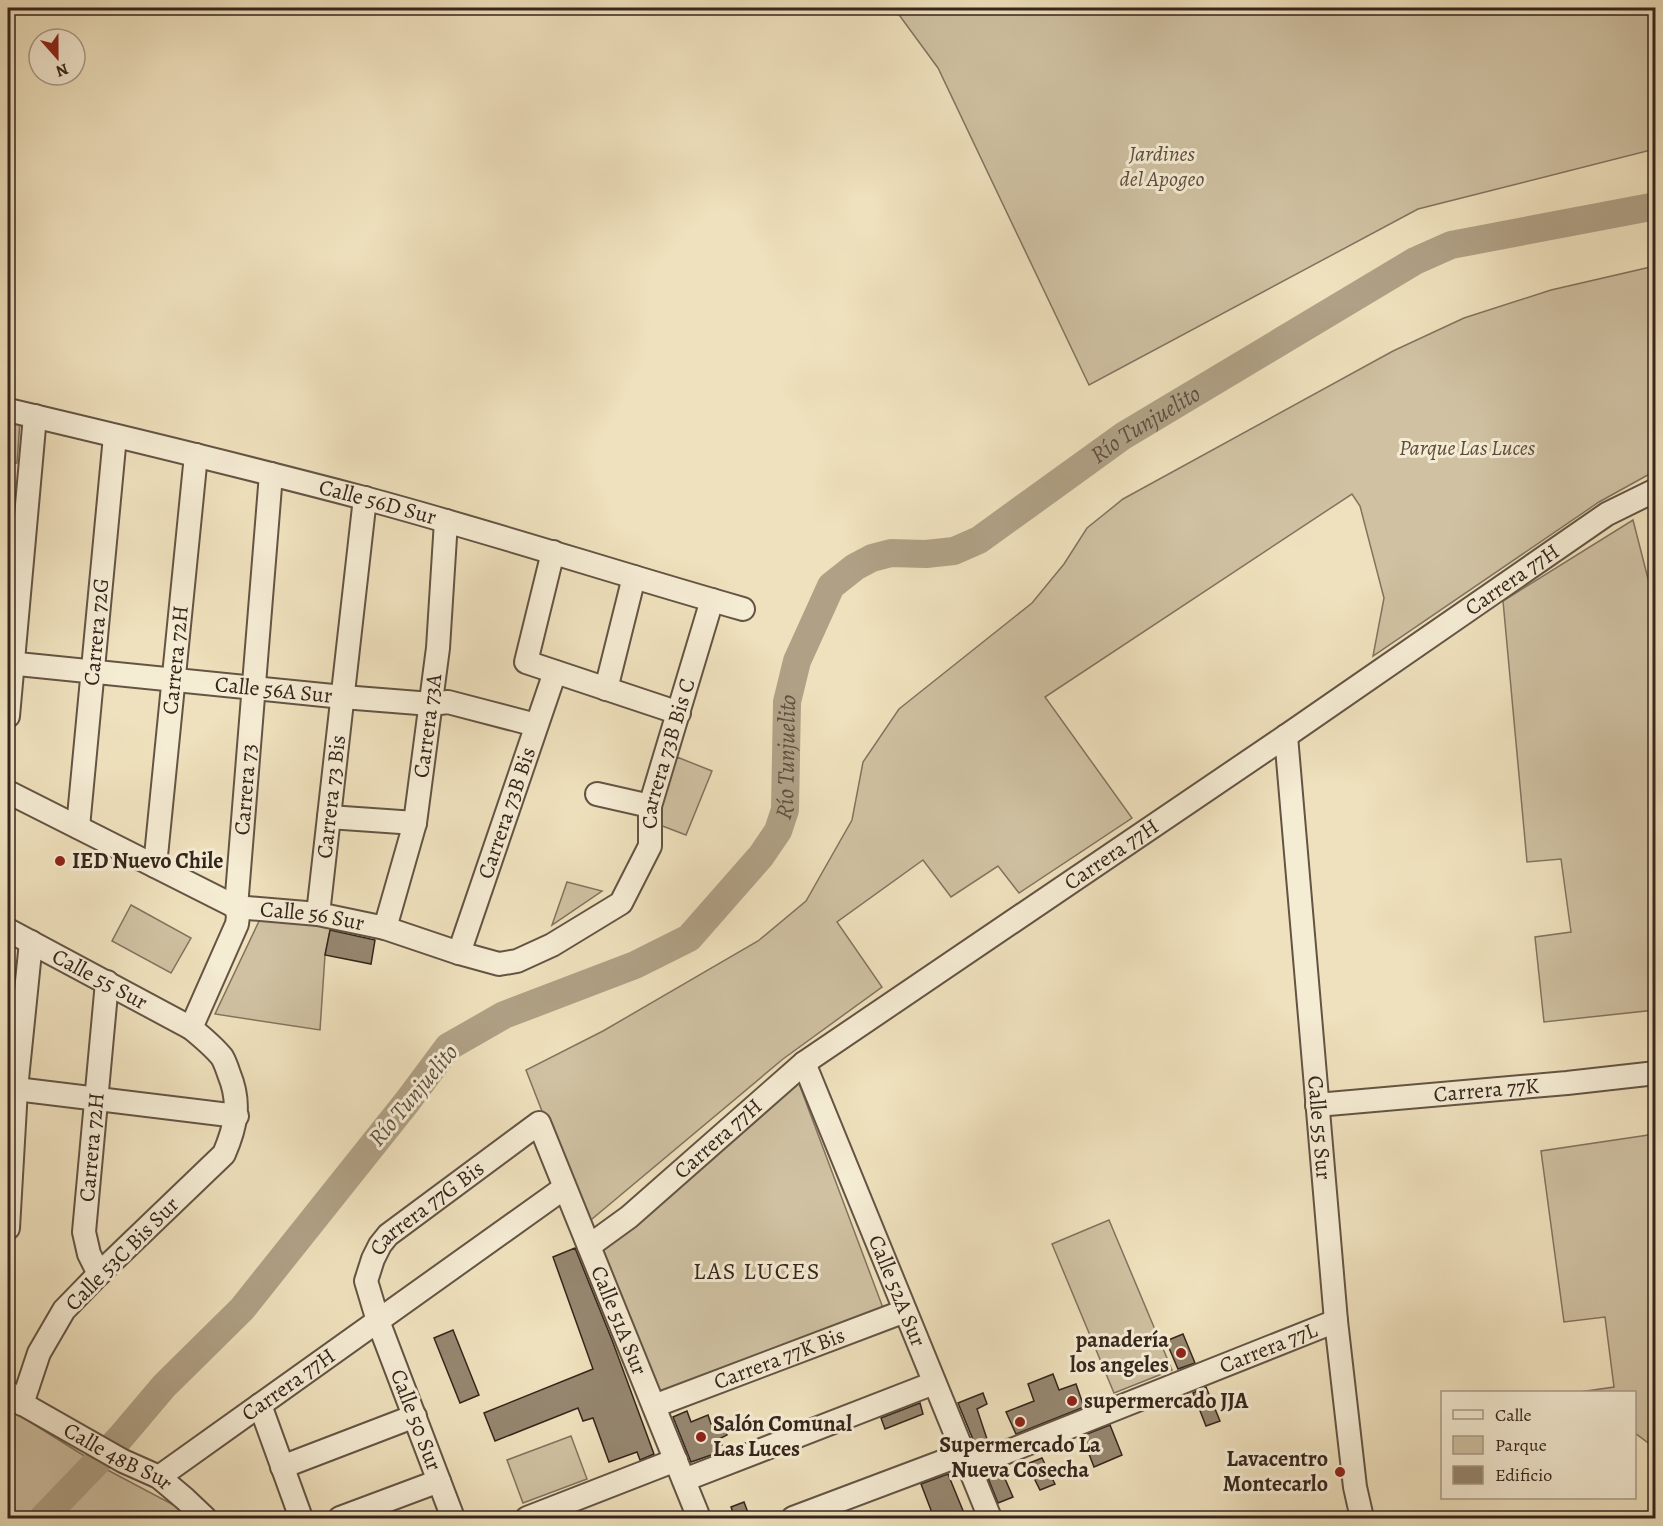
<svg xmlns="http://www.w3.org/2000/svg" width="1663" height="1526" viewBox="0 0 1663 1526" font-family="Alegreya,serif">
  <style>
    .green { fill: #cfc1a2; stroke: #82735f; stroke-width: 1.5 }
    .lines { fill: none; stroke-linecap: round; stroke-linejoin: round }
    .river { stroke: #b0a186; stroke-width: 28 }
    .building { fill: #968770; stroke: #35251c; stroke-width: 1.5 }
    .minor-casing { stroke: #645444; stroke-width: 26 }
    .minor { stroke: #f5ecd4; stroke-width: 22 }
    .poi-dot { fill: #8f2418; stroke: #f5ecd4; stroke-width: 2 }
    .labels { text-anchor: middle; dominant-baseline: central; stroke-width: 6; stroke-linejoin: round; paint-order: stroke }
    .park-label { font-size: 22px; font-style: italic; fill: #5c4c3e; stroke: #f5ecd4 }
    .street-label { font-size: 22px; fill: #35251c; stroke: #f5ecd4 }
    .poi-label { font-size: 22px; font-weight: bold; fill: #35251c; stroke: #f5ecd4; text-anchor: start }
    .water-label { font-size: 24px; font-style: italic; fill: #605041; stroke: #f5ecd4 }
    .neighbourhood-label { font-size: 24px; letter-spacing: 1.5px; fill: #35251c; stroke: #f5ecd4 }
  </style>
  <rect width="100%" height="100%" fill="#efe1bd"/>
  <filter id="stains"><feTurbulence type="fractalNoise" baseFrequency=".00333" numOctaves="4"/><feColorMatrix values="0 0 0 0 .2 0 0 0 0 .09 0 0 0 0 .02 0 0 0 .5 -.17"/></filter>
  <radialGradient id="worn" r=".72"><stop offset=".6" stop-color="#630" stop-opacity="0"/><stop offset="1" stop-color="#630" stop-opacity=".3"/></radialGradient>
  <g class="green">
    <polygon points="894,8 1655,8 1655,149 1418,209 1089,385 938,68"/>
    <polygon points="1655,266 1655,471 1599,502 1373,656 1384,598 1360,506 1352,494 1045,697 1132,818 1019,893 998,866 951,897 923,860 837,922 882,987 783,1059 586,1224 526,1070 603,1031 758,941 806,901 852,820 863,762 899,709 1032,603 1064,564 1087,528 1123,499 1393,351 1464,318 1551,290"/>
    <polygon points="8,418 20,421 17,463 8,463"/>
    <polygon points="1633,520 1656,610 1655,1010 1544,1022 1535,937 1571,932 1561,859 1527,862 1503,601"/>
    <polygon points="677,757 712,771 686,835 652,822"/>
    <polygon points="567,882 602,891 552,925"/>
    <polygon points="131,905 191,938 171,973 112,941"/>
    <polygon points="260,919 331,927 325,955 320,1030 215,1014"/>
    <polygon points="798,1081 883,1308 654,1395 602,1252"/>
    <polygon points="1655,1134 1656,1134 1655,1448 1635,1433 1634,1392 1579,1392 1614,1387 1605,1317 1564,1322 1541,1151"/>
    <polygon points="1109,1220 1172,1370 1114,1393 1052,1244"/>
    <polygon points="8,1408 102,1467 185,1511 190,1518 8,1518"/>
    <polygon points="571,1436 587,1479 523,1503 507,1460"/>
  </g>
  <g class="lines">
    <path class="river" id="s1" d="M43 1518 120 1438 164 1386 242 1309 407 1102 448 1047 504 1015 635 965 689 938 761 856 778 831 785 810 787 702 797 661 831 586 855 567 872 558 891 553 926 554 954 551 979 540 1123 436 1415 261 1451 245 1656 206"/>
  </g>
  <g class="building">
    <polygon points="330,930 375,940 371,964 325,955"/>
    <polygon points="575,1248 612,1340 654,1454 640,1460 637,1452 609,1462 593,1418 583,1421 578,1408 495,1441 484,1413 593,1369 553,1257"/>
    <polygon points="453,1330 479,1395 460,1403 434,1338"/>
    <polygon points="1183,1334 1195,1363 1178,1369 1166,1341"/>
    <polygon points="1053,1374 1059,1390 1076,1384 1084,1407 1016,1434 1006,1412 1034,1401 1028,1384"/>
    <polygon points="1206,1387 1220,1421 1206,1426 1193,1393"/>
    <polygon points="983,1393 987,1404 977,1409 989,1445 977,1449 958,1403"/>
    <polygon points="920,1403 923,1414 885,1429 881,1418"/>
    <polygon points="687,1411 691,1422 708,1415 711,1424 721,1420 727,1435 719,1439 722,1445 716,1448 718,1452 717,1453 691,1462 673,1417"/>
    <polygon points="1110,1425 1122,1455 1094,1467 1082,1436"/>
    <polygon points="1042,1458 1055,1484 1040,1490 1027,1464"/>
    <polygon points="1002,1472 1013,1497 998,1503 988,1478"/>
    <polygon points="948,1474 966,1518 934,1518 921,1484"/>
    <polygon points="744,1502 750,1518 735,1518 731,1507"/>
  </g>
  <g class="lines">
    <g class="minor-casing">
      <g id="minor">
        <path id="s2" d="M8 410C127 438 246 467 364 498 491 532 616 573 743 609"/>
        <polyline points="553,552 526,662 679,713"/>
        <path id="s3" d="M8 663 343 697 431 704 448 702 536 725"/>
        <polyline points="606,689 634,577"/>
        <polyline points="8,716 35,416"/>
        <path id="s4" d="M1286 736 1336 1321 1355 1487 1362 1518"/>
        <path id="s5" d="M8 792 236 907 318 914 385 928 459 953 499 964 517 961 552 945 621 903 650 846V806L712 600"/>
        <polyline points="597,794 650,806"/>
        <polyline points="329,817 415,823"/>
        <path id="s6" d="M78 827 115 436"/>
        <path id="s7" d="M155 866 196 455"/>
        <path id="s8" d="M318 914 365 498"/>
        <path id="s9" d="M385 928 415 823 438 648 446 521"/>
        <path id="s10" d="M8 930 191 1028C202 1037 213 1046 222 1057 225 1062 227 1068 229 1074 241 1103 236 1126 224 1154L99 1274 64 1310 39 1353 22 1404"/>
        <path id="s11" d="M459 953 555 672"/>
        <path id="s12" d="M191 1028 237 924 238 916 236 907 271 474"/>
        <path id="s13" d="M804 1063 990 1518"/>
        <polyline points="8,1088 237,1116"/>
        <path id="s14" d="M1317 1105 1567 1083 1656 1073"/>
        <polyline points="8,1228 16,1089 31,942"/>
        <path id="s15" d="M589 1246 629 1217 804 1063 1286 736 1607 514 1656 490"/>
        <path id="s16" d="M99 1274 89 1254 84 1232 107 982"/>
        <path id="s17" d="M8 1392 14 1399 123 1461 159 1477 185 1499 205 1518"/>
        <polyline points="260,1405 301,1518"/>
        <path id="s18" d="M654 1406 905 1311"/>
        <polyline points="282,1467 415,1416"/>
        <path id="s19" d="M969 1467 1336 1321"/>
        <path id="s20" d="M159 1477 564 1188"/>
        <polyline points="684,1480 934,1383"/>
        <polyline points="340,1518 439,1481"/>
        <path id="s21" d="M453 1518 378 1321 366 1281 373 1259 380 1245 388 1235 539 1123 699 1518"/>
        <polyline points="527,1518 676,1460"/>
        <polyline points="793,1518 963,1454"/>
      </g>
    </g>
    <use href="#minor" class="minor"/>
  </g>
  <g class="poi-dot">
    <circle cx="60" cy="861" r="6"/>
    <circle cx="1181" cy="1353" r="6"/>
    <circle cx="1072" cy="1401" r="6"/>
    <circle cx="1020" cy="1422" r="6"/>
    <circle cx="701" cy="1437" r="6"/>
    <circle cx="1340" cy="1472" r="6"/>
  </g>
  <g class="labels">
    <g class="park-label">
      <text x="1162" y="154">Jardines<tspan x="1162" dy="25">del Apogeo</tspan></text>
      <text x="1467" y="448">Parque Las Luces</text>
    </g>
    <g class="street-label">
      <text stroke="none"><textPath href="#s2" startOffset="381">Calle 56D Sur</textPath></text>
      <text stroke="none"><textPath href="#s15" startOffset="1140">Carrera 77H</textPath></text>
      <text stroke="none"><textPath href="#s6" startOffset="196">Carrera 72G</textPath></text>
      <text stroke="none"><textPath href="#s7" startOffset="207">Carrera 72H</textPath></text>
      <text stroke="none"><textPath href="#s3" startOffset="267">Calle 56A Sur</textPath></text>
      <text stroke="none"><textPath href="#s9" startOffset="207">Carrera 73A</textPath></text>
      <text stroke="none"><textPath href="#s5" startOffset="822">Carrera 73B Bis C</textPath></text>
      <text stroke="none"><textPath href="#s12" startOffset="249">Carrera 73</textPath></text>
      <text stroke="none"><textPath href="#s8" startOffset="118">Carrera 73 Bis</textPath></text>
      <text stroke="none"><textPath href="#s11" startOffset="148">Carrera 73B Bis</textPath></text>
      <text stroke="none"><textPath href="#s15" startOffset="654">Carrera 77H</textPath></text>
      <text stroke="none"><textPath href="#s5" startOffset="332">Calle 56 Sur</textPath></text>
      <text stroke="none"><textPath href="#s10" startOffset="104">Calle 55 Sur</textPath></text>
      <text stroke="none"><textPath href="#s14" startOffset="170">Carrera 77K</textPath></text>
      <text stroke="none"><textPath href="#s4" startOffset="393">Calle 55 Sur</textPath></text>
      <text stroke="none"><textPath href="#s15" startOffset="168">Carrera 77H</textPath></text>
      <text stroke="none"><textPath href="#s16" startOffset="130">Carrera 72H</textPath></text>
      <text stroke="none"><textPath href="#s21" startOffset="351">Carrera 77G Bis</textPath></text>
      <text transform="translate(122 1254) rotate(-45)">Calle 53C Bis Sur</text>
      <text stroke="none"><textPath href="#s13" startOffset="246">Calle 52A Sur</textPath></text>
      <text stroke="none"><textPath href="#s21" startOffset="705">Calle 51A Sur</textPath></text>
      <text stroke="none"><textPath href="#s19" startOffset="322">Carrera 77L</textPath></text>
      <text stroke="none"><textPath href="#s18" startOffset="134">Carrera 77K Bis</textPath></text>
      <text stroke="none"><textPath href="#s20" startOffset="159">Carrera 77H</textPath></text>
      <text transform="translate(416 1420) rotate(69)">Calle 50 Sur</text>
      <text stroke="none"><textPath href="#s17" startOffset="128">Calle 48B Sur</textPath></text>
    </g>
    <g class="poi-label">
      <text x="72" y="861">IED Nuevo Chile</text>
      <text x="1169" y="1340" text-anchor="end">panadería<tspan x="1169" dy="25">los angeles</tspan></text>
      <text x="1084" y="1401">supermercado JJA</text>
      <text x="713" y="1424">Salón Comunal<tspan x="713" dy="25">Las Luces</tspan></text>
      <text x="1020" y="1445" text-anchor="middle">Supermercado La<tspan x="1020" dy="25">Nueva Cosecha</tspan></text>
      <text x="1328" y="1459" text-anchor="end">Lavacentro<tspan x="1328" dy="25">Montecarlo</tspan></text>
    </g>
    <g class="water-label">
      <text stroke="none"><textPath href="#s1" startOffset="1644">Río Tunjuelito</textPath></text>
      <text stroke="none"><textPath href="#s1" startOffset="1102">Río Tunjuelito</textPath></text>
      <text transform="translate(413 1095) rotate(-50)">Río Tunjuelito</text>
    </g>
    <g class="neighbourhood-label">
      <text x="757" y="1271">LAS LUCES</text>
    </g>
  </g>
  <rect width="1663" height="1526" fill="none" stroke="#efe1bd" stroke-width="30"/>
  <rect x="9" y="9" width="1645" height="1508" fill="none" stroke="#35251c" stroke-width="3"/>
  <rect x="15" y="15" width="1633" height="1496" fill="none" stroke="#35251c" stroke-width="1.5"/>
  <rect x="1441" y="1391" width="195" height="108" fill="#f5ecd4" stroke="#a89c8a" stroke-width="1.5"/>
  <rect x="1453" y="1410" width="30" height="9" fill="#f5ecd4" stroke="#a89c8a" stroke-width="1.5"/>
  <text x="1495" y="1421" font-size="18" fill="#35251c">Calle</text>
  <rect x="1453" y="1436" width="30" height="18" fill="#cfc1a2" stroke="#a89c8a" stroke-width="1.5"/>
  <text x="1495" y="1451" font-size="18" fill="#35251c">Parque</text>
  <rect x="1453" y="1466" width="30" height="18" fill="#968770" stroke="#a89c8a" stroke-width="1.5"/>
  <text x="1495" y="1481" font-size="18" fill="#35251c">Edificio</text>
  <g transform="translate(57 57) rotate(159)"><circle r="28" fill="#f5ecd4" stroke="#a89c8a" stroke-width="1.5"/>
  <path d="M0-4.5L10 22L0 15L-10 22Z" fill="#8f2418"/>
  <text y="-9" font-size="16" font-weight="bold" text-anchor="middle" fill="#35251c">N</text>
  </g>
  <rect width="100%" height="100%" filter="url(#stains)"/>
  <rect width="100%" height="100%" fill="url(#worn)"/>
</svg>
